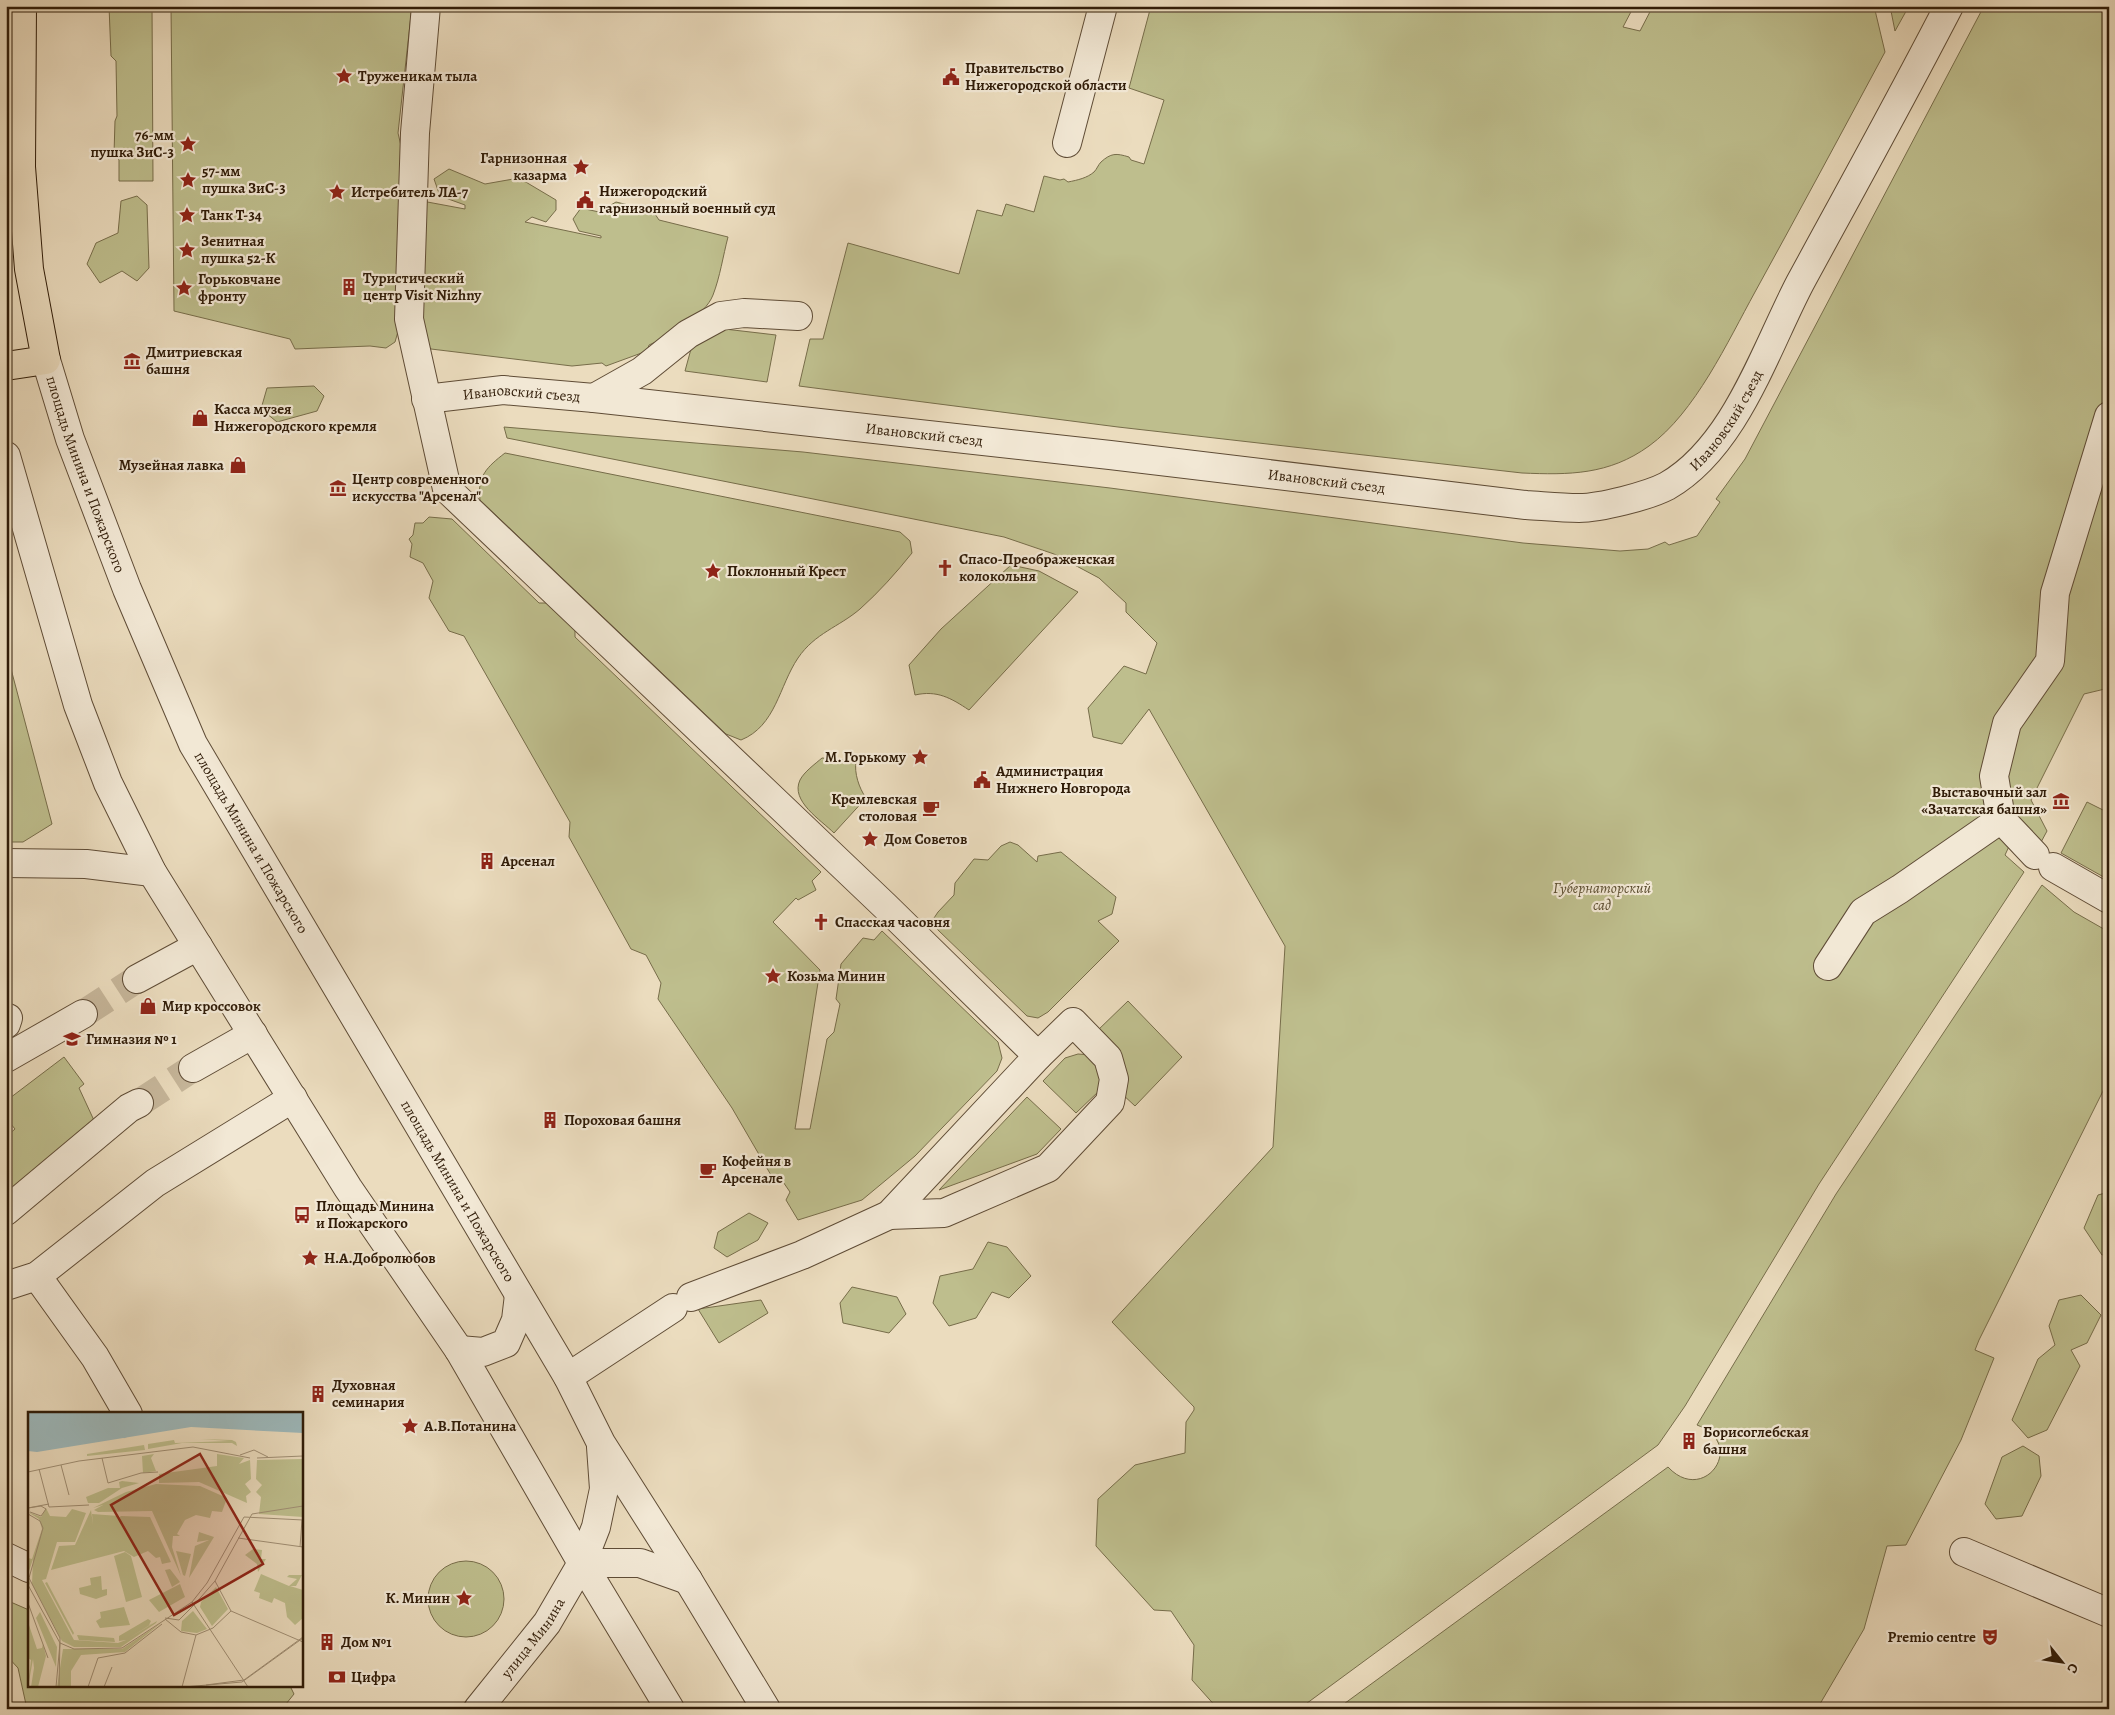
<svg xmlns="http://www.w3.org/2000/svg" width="2115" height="1715" viewBox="0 0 2115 1715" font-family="Alegreya,serif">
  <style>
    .green { fill: #bebe8d; stroke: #776d4a }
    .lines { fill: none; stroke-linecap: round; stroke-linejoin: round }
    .minor-tunnel { stroke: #c6b69a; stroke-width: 28; stroke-dasharray: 28 14; stroke-linecap: butt }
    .minor-casing { stroke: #5f4c36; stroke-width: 30 }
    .major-casing { stroke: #301c08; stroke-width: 30 }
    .minor { stroke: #f2e8d5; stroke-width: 28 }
    .major { stroke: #ebdcbe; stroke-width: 28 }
    .labels { text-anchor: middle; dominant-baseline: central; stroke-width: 4.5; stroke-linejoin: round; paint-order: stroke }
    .poi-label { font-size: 15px; font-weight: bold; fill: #301c08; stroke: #f2e8d5; text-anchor: start }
    .street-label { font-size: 15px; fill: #301c08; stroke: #f2e8d5 }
    .park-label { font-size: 15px; font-style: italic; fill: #5b4d30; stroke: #f2e8d5 }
    .inset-river { fill: none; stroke: #9db9bc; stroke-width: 2.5 }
    .inset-road { fill: none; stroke: #a08f75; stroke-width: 1 }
    .view { fill: #8f2418; fill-opacity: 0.15; stroke: #8f2418; stroke-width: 2.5 }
    .inset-edge { fill: none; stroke: #301c08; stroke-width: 2.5 }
  </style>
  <rect width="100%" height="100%" fill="#ebdcbe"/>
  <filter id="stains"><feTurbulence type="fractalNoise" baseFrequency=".004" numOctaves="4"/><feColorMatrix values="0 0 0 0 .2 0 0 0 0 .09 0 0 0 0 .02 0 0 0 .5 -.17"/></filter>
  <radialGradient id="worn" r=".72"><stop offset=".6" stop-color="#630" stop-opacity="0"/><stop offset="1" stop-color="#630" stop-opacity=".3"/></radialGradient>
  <g class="green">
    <polygon points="109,6 152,6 153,181 119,181 119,160 114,154 115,121 117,116 116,61 111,56"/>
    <polygon points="171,6 412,6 398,133 401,146 399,328 395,342 386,348 370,346 295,349 290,339 174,311"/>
    <path d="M1151 6H1634L1623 27 1640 31 1653 6H1874L1885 52C1842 132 1799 212 1755 292 1728 341 1695 413 1649 446 1609 475 1569 475 1522 473L1118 427 799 386 810 339H823L848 243 959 274 977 210 1002 216 1006 204 1034 212 1044 176 1060 180 1064 179 1068 182C1078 180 1087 178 1094 172 1097 169 1098 165 1101 162 1111 153 1116 153 1129 157L1131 160 1144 164 1164 100 1129 88Z"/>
    <polygon points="1890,6 1909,6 1895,31"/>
    <polygon points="1984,6 2109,6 2109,391 2095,432 2109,438 2109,688 2084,694 2031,800 2047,831 2040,844 2019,825 2005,855 2024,872 1819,1184 1685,1406 1658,1445 1299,1709 1218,1709 1192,1680 1194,1645 1171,1611 1154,1610 1096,1546 1098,1499 1135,1465 1185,1453 1186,1422 1194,1410 1194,1407 1112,1322 1273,1147 1285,946 1149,709 1122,744 1093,737 1088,708 1124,666 1146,674 1157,643 1126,612 1126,603 1099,578 1054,554 1004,537 507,438 504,427 803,452 1110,488 1523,543 1620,551 1648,549 1665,542 1669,545 1697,536 1720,502 1716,499 1745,459"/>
    <path d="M449 169 485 184 519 178 556 200V210L546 222 532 217 525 222 601 238V236L579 231 573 219 581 208 599 212 616 202 653 211 659 220 728 237C723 256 720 277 713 295 705 316 669 336 649 345L647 351 606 366 602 363 572 366 431 349 422 339V201L465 209V205L440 196 434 179Z"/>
    <polygon points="137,196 147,205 149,268 137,281 122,271 100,283 87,264 96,243 118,233 121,201"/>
    <polygon points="716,328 776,335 767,382 685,371 691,349"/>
    <polygon points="314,386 324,396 317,411 277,422 261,409 267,388"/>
    <path d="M505 453 900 532 910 541 912 553C896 573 879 592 860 609 839 627 815 633 798 658 779 686 776 726 741 740L726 734 480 500C477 476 487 467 505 453Z"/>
    <polygon points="429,517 452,519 539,603 547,603 575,628 575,637 821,872 812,881 816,890 798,900 796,898 773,922 820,970 795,1129 810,1129 827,1039 834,1032 840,1004 836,999 841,964 863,938 874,940 882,931 998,1042 1002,1058 997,1071 915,1156 862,1200 798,1220 786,1200 790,1192 779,1176 775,1182 732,1108 658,999 661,983 646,955 631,949 569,837 570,822 464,636 449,631 429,598 433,581 423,563 410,557 412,544 409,539 413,535 415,523 423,523"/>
    <path d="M1011 565 1039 571 1078 592 969 710C951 698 937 690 915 695L909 665 941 629Z"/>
    <polygon points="6,650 52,824 23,842 6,842"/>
    <path d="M822 758 856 761C854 773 859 788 866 798L834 833C821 820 790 801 800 780 804 772 815 764 822 758Z"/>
    <polygon points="2087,802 2109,813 2109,880 2061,853"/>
    <polygon points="1010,842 1018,845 1037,862 1038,856 1061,852 1116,897 1112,914 1098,921 1119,941 1048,1012 1038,1018 1027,1016 938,930 932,921 938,912 954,895 955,883 974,859 988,860 1001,846"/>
    <path d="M2042 885 2074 912 2109 932V1079L1979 1340 1975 1350 1994 1358 1961 1440 1906 1545 1887 1546 1864 1629 1817 1709H1337L1668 1467C1704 1506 1748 1444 1697 1425L1836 1194Z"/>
    <polygon points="1128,1001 1182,1057 1135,1106 1121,1093 1096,1032"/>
    <polygon points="1078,1054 1092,1055 1103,1079 1099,1091 1076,1113 1043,1081 1065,1058"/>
    <polygon points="64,1057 84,1084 79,1088 98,1129 6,1204 6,1137 15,1129 6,1118 6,1101"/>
    <polygon points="1027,1097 1061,1129 1037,1154 939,1190"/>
    <polygon points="2109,1192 2109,1253 2102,1255 2084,1228 2098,1195"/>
    <polygon points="749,1213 768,1223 758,1240 727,1257 714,1248 718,1232"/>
    <polygon points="988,1242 1007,1247 1031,1276 1009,1298 992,1292 976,1318 949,1326 933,1303 940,1276 973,1269"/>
    <polygon points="852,1287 897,1297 906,1314 889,1333 843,1323 840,1303"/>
    <polygon points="2081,1295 2101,1315 2087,1343 2071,1350 2080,1366 2047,1430 2028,1438 2012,1420 2038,1359 2055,1345 2049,1326 2059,1300"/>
    <polygon points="761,1300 768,1313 719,1343 698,1309"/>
    <polygon points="2023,1446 2039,1456 2041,1476 2022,1516 1996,1519 1985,1504 2002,1457"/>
    <circle cx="466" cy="1599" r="38"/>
    <polygon points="6,1600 29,1610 29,1686 290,1686 294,1694 282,1709 27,1709 18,1668 6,1655"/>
  </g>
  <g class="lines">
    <g class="minor-tunnel">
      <polyline points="83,1014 137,979"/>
      <polyline points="139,1103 193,1068"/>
    </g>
    <g class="minor-casing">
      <g id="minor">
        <polyline points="426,6 415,133 409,319 447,489 885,906 1038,1056 889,1215 802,1255 691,1297"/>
        <polyline points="6,51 20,89"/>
        <polyline points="1067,143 1103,6"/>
        <path id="s1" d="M46 360 70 439 127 589 193 744 568 1377 601 1443 688 1580 766 1709"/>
        <polyline points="594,398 642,371 688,334 721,316 744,313 798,316"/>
        <path id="s2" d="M426 399 503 390 594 398 1110 455 1526 505C1543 506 1561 508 1579 508 1600 508 1648 496 1667 486 1735 447 1765 350 1800 283 1850 191 1901 99 1949 6"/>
        <polyline points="6,456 78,705 108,783 152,872 348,1188 459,1350 582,1563 670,1709"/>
        <polyline points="2035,855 2001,819 1994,776 2007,723 2050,661 2055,593 2109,416"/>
        <polyline points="6,863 86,864 152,872"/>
        <polyline points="2053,867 2109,899"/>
        <polyline points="1828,966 1863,912 1900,889 2001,819"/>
        <polyline points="137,979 198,946"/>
        <polyline points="6,1024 8,1018"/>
        <polyline points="6,1058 83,1014"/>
        <polyline points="193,1068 253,1034"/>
        <polyline points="6,1211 129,1108 139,1103"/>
        <polyline points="889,1215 944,1213 1048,1168 1110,1102 1114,1079 1108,1058 1073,1022 1038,1056"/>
        <polyline points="37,1276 95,1357 128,1414"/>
        <polyline points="6,1286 37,1276 155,1183 293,1098"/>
        <polyline points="459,1350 483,1352 506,1343 516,1320 519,1295"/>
        <polyline points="568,1377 673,1308"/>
        <polyline points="1964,1552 2109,1613"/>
        <polyline points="6,1557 29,1568"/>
        <polyline points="582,1563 640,1563 688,1580"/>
        <path id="s3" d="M478 1709 547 1623 582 1563 596 1527 604 1489 601 1447"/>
      </g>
    </g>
    <g class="major-casing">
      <polyline id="major" points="6,366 46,360 29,269 21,167 22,6"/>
    </g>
    <use href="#minor" class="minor"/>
    <use href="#major" class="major"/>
  </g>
  <defs>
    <g id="sight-bare" transform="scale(1.35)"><path d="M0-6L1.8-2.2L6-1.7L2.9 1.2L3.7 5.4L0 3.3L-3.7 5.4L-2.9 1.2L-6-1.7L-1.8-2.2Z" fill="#8f2418" stroke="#f2e8d5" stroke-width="2.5" paint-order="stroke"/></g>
    <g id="civic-bare" transform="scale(1.35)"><path d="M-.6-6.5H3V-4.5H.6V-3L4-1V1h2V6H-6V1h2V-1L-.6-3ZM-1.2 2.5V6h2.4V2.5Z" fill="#8f2418" stroke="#f2e8d5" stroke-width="2.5" paint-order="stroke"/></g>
    <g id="building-bare" transform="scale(1.35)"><path d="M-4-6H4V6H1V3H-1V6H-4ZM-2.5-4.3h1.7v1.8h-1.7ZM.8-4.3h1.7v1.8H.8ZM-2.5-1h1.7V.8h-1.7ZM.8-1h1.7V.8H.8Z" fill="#8f2418" stroke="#f2e8d5" stroke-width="2.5" paint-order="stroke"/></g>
    <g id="museum-bare" transform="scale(1.35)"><path d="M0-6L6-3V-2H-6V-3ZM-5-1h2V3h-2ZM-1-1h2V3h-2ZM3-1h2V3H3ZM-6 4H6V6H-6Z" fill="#8f2418" stroke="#f2e8d5" stroke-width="2.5" paint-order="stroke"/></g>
    <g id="shop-bare" transform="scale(1.35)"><path d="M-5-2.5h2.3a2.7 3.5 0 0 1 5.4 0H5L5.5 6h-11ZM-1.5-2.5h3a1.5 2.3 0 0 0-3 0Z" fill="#8f2418" stroke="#f2e8d5" stroke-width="2.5" paint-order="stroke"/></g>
    <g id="church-bare" transform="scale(1.35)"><path d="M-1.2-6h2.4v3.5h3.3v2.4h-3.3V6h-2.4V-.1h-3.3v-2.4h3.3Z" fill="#8f2418" stroke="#f2e8d5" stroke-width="2.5" paint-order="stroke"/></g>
    <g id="cafe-bare" transform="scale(1.35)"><path d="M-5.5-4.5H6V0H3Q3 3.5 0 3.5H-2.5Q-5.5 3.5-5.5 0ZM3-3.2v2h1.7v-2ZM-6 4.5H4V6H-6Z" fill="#8f2418" stroke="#f2e8d5" stroke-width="2.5" paint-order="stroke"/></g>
    <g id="school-bare" transform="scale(1.35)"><path d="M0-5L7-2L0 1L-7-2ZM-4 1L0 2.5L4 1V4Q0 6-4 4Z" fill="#8f2418" stroke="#f2e8d5" stroke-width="2.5" paint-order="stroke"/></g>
    <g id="bus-bare" transform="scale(1.35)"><path d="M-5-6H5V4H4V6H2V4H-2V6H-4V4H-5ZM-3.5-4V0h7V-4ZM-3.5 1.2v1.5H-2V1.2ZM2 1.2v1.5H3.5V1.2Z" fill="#8f2418" stroke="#f2e8d5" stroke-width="2.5" paint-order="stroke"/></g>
    <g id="theatre-bare" transform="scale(1.35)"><path d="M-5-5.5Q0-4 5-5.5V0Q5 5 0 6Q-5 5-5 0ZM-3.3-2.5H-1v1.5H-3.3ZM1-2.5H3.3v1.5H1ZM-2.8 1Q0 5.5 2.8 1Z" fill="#8f2418" stroke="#f2e8d5" stroke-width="2.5" paint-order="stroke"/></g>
    <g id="bank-bare" transform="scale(1.35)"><path d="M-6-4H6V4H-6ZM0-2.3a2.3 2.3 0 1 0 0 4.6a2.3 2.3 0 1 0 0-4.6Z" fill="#8f2418" stroke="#f2e8d5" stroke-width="2.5" paint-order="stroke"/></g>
  </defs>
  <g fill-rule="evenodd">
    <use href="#sight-bare" x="344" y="76"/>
    <use href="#civic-bare" x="951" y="77"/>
    <use href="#sight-bare" x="188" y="144"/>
    <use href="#sight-bare" x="581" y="167"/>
    <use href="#sight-bare" x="188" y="180"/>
    <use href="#sight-bare" x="337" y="192"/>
    <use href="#civic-bare" x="585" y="200"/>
    <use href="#sight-bare" x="187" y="215"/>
    <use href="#sight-bare" x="187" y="250"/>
    <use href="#building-bare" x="349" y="287"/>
    <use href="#sight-bare" x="184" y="288"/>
    <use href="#museum-bare" x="132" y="361"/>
    <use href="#shop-bare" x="200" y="418"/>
    <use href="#shop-bare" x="238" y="465"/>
    <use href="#museum-bare" x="338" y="488"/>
    <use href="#church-bare" x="945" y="568"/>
    <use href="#sight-bare" x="713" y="571"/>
    <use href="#sight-bare" x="920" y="757"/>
    <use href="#civic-bare" x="982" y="780"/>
    <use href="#museum-bare" x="2061" y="801"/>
    <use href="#cafe-bare" x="931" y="808"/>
    <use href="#sight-bare" x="870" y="839"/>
    <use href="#building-bare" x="487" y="861"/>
    <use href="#church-bare" x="821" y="922"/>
    <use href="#sight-bare" x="773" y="976"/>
    <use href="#shop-bare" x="148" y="1006"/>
    <use href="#school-bare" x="72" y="1039"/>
    <use href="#building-bare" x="550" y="1120"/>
    <use href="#cafe-bare" x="708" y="1170"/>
    <use href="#bus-bare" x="302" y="1215"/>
    <use href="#sight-bare" x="310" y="1258"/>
    <use href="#building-bare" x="318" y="1394"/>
    <use href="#sight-bare" x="410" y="1426"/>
    <use href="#building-bare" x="1689" y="1441"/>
    <use href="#sight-bare" x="464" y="1598"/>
    <use href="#theatre-bare" x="1990" y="1637"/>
    <use href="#building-bare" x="327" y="1642"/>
    <use href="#bank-bare" x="337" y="1677"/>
  </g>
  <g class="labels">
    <g class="poi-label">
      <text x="965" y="68">Правительство<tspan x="965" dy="17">Нижегородской области</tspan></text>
      <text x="358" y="76">Труженикам тыла</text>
      <text x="174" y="135" text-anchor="end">76-мм<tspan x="174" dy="17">пушка ЗиС-3</tspan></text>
      <text x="567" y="158" text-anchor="end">Гарнизонная<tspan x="567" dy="17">казарма</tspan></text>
      <text x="202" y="171">57-мм<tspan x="202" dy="17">пушка ЗиС-3</tspan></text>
      <text x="599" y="191">Нижегородский<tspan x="599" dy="17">гарнизонный военный суд</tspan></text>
      <text x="351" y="192">Истребитель ЛА-7</text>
      <text x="201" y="215">Танк Т-34</text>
      <text x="201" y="241">Зенитная<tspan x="201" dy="17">пушка 52-К</tspan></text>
      <text x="363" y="278">Туристический<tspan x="363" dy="17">центр Visit Nizhny</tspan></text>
      <text x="198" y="279">Горьковчане<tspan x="198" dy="17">фронту</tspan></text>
      <text x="146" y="352">Дмитриевская<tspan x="146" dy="17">башня</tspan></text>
      <text x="214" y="409">Касса музея<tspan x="214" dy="17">Нижегородского кремля</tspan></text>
      <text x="224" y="465" text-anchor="end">Музейная лавка</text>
      <text x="352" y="479">Центр современного<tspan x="352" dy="17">искусства "Арсенал"</tspan></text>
      <text x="959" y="559">Спасо-Преображенская<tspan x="959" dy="17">колокольня</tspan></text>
      <text x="727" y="571">Поклонный Крест</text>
      <text x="906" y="757" text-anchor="end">М. Горькому</text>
      <text x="996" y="771">Администрация<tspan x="996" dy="17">Нижнего Новгорода</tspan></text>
      <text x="2047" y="792" text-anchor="end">Выставочный зал<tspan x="2047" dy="17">«Зачатская башня»</tspan></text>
      <text x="917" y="799" text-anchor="end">Кремлевская<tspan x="917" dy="17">столовая</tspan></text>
      <text x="884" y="839">Дом Советов</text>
      <text x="501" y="861">Арсенал</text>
      <text x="835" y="922">Спасская часовня</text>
      <text x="787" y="976">Козьма Минин</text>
      <text x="162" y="1006">Мир кроссовок</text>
      <text x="86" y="1039">Гимназия № 1</text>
      <text x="564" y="1120">Пороховая башня</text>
      <text x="722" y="1161">Кофейня в<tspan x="722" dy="17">Арсенале</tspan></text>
      <text x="316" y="1206">Площадь Минина<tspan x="316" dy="17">и Пожарского</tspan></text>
      <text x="324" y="1258">Н.А.Добролюбов</text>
      <text x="332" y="1385">Духовная<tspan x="332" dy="17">семинария</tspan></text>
      <text x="424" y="1426">А.В.Потанина</text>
      <text x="1703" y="1432">Борисоглебская<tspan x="1703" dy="17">башня</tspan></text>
      <text x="450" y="1598" text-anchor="end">К. Минин</text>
      <text x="1976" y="1637" text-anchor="end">Premio centre</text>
      <text x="341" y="1642">Дом №1</text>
      <text x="351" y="1677">Цифра</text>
    </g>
    <g class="street-label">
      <text stroke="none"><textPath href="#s2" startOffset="96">Ивановский съезд</textPath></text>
      <text stroke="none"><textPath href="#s2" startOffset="1341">Ивановский съезд</textPath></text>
      <text stroke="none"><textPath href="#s2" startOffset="501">Ивановский съезд</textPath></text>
      <text stroke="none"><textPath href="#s1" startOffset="121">площадь Минина и Пожарского</textPath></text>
      <text stroke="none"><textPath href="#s2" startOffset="906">Ивановский съезд</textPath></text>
      <text stroke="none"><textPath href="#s1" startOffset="526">площадь Минина и Пожарского</textPath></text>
      <text stroke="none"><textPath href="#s1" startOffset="931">площадь Минина и Пожарского</textPath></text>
      <text stroke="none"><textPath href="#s3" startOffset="90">улица Минина</textPath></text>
    </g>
    <g class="park-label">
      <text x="1602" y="888">Губернаторский<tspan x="1602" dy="17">сад</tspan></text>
    </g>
  </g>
  <g transform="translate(28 1412)">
    <rect width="275" height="275" fill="#ebdcbe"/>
    <path d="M173 27 204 28 208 30 209 34 204 31H154L120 37V32L146 28 147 31 201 29ZM116 33 117 38 59 44V42ZM126 42 123 46 128 59 115 61 114 44ZM189 42 216 46 211 52 222 48 223 67 217 72 223 80 218 84 219 91 171 70 131 71V62L189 54ZM275 47V105L231 102 233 85 228 80 234 73 228 67 229 48ZM94 69 111 71 94 76 71 91H60L58 85 80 76H92L91 70ZM128 72 172 74 199 86 194 100 184 99 182 106 168 103 157 108 149 122 152 124H145L144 135 153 164 124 99 70 100 66 98 75 93 65 96 98 80ZM18 96 22 104 38 105 44 97 58 101 47 130H29L18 167 14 168 46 228 90 231 98 228 91 229V224L120 207 123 209 121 213 125 211 101 226 129 209 128 211 93 235H46L34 229 4 172 5 147 0 162 2 173 0 170V146L4 147 14 117 11 107 0 100 13 105ZM63 98 65 113 64 102 91 104 89 107 93 104 122 105 143 150 134 152 132 145 128 146 120 139 106 145 96 139 23 158 31 134 47 133ZM171 120 186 125 161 166 167 134 181 128 169 130ZM225 137 234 138 233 147H238L230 160 229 152 217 143ZM148 139 163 142 157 164 155 163ZM97 140 103 144 114 185 98 190 86 144ZM142 157 152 170 144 175 137 158ZM233 162 261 174 269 167 259 165 261 163H274L268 174H262L275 178V206L267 213 259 205 257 191 246 186 244 191 231 186 232 181 226 179ZM73 164 74 178 79 177V183L68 187 52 182 51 176 63 173 62 166ZM19 170 46 221 45 223 17 171ZM152 172 157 185 131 200 121 188ZM188 175 200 197 184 214 172 195 173 190ZM96 195 102 213 72 216 68 209 73 206 72 200ZM165 199 179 217 169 221 153 219 154 209ZM12 200 29 235 28 255 8 206ZM0 210 9 237 14 236 15 232 18 244 10 275H3L6 256 5 247 0 275 3 248 0 246ZM133 211 97 240 53 243 43 259V275H29L35 237H94ZM49 223 86 226 87 230 51 228Z" fill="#bebe8d"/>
    <path d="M0 0H275V21L163 15 9 40 0 39Z" fill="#9db9bc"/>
    <path class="inset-river" d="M5 0 96 25 142 5 242 3 248 0"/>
    <path class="inset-road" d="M212 43 226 38 240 45M74 46 80 71 113 61 130 60M229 46 275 44M33 53 41 83M11 57 21 95 61 93M0 60 51 49 165 35 222 46M0 96 21 92M0 96 13 94 18 97 13 104 2 100M0 102 12 109 15 116 1 166 32 226 31 275M210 126 275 135M272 135 274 108M187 169 203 199M0 173 32 231 46 237 94 236 164 190 220 275M164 190 179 171 216 105 275 108M0 191 20 246M166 193 187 169 224 102 275 94M203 199 275 230M137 206 151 208 166 193M137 207 153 220 168 223 185 216 203 199M178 273 216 268 275 225M28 275 32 231M60 275 70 246 97 241 134 212M76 275 84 255M154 275 168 223M156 275 214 270 275 226"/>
    <path class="view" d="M172 42 235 152 146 203 83 93Z"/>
    <rect width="275" height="275" class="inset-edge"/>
  </g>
  <rect width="2115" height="1715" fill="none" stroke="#ebdcbe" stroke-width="25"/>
  <rect x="8" y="8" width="2100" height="1700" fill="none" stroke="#301c08" stroke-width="2.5"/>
  <rect x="12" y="12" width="2090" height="1690" fill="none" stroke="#301c08"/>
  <g transform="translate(2062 1662) rotate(120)" stroke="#f2e8d5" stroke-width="4" paint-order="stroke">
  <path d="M0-4L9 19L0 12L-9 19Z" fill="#301c08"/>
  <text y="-8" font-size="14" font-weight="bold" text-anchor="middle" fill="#301c08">С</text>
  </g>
  <rect width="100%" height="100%" filter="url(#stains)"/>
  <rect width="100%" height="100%" fill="url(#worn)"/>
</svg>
